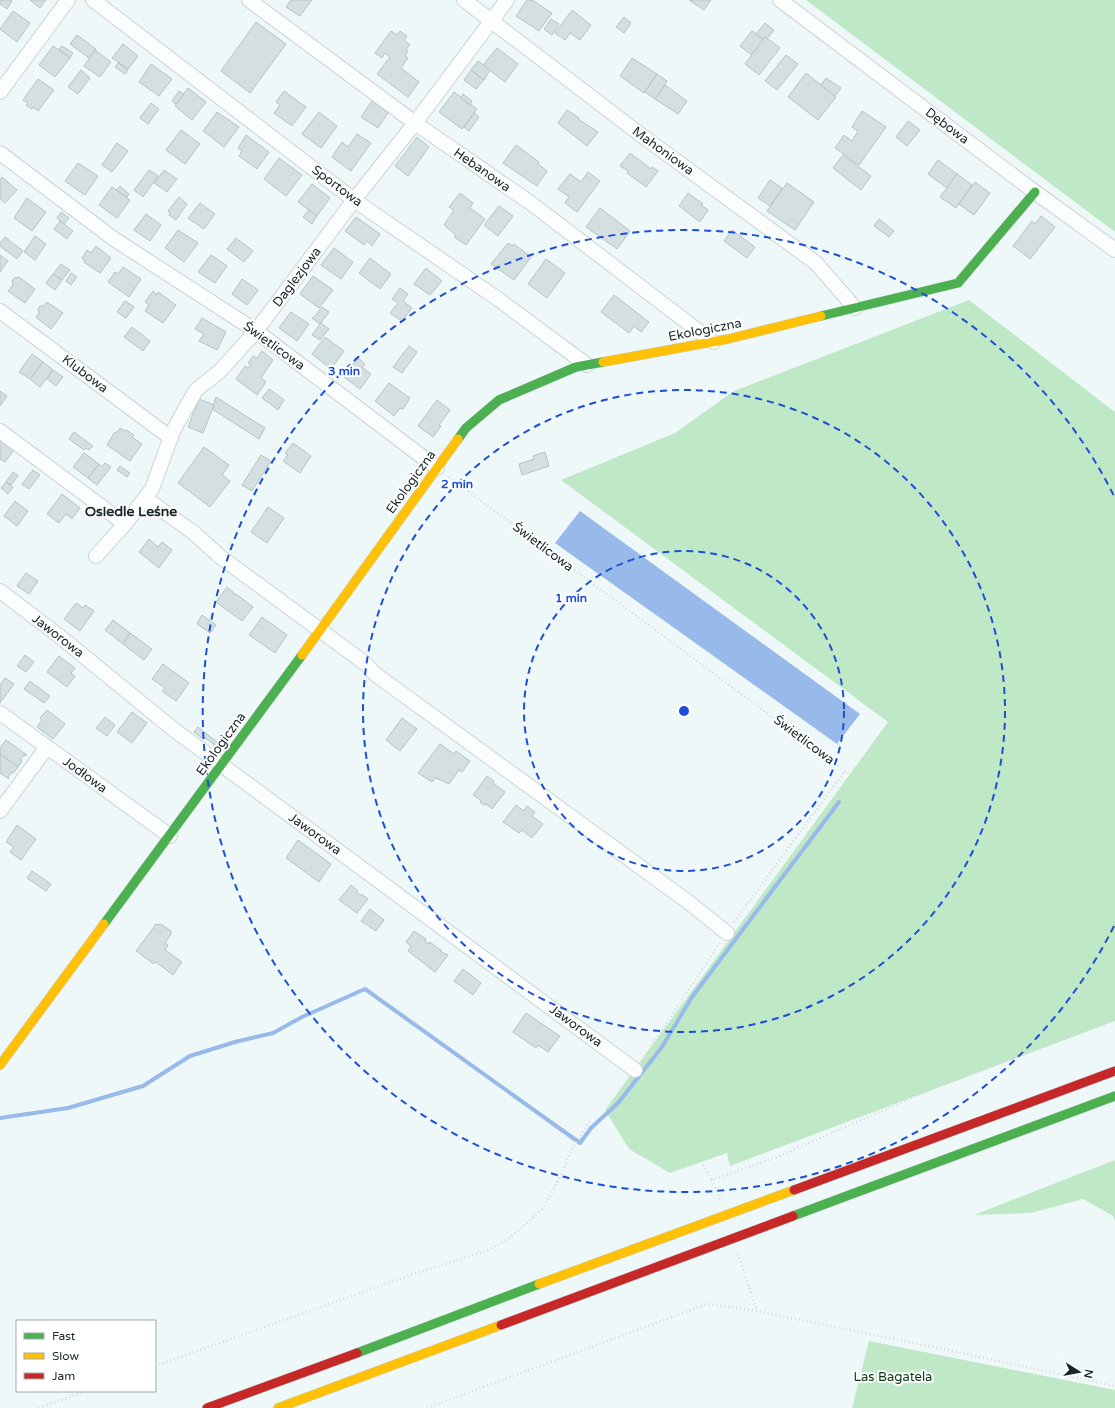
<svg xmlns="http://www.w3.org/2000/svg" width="1115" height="1408" viewBox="0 0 1115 1408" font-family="'Varela Round',sans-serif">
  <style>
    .forest { fill: #bfe9c6 }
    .water { fill: #98baea }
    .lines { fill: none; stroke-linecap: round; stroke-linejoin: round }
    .stream { stroke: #98baea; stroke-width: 4 }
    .building { fill: #d4dfe2; stroke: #b7c2c5 }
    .street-casing { stroke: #c7d4d6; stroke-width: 16 }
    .fast-casing { stroke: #c7d4d6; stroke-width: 10 }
    .slow-casing { stroke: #c7d4d6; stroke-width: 10 }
    .jam-casing { stroke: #c7d4d6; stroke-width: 10 }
    .path { stroke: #d4d8d8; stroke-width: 2.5; stroke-dasharray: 1 3; stroke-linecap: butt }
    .street { stroke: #fcfefe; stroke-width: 14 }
    .fast { stroke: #4caf50; stroke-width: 9 }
    .slow { stroke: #ffc107; stroke-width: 9 }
    .jam { stroke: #c62828; stroke-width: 9 }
    .ring { fill: none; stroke: #1d4ed8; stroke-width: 2; stroke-dasharray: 7 5 }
    .labels { text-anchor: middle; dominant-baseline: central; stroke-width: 4; stroke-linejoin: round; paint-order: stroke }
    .street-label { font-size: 13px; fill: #17282a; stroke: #fff }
    .park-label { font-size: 13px; fill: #083a12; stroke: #fff }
    .neighbourhood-label { font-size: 14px; font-weight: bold; fill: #17282a; stroke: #fff }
    .centre { fill: #1d4ed8; stroke: #fff; stroke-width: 2 }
    .ring-label { font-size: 12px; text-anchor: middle; font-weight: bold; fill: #1d4ed8; stroke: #fff; stroke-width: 4; stroke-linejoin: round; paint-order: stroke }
  </style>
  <rect width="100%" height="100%" fill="#eef8f8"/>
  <g class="forest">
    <polygon points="806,0 1115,0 1115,232"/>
    <polygon points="969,300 1115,412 1115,1021 730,1166 727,1153 670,1173 629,1149 605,1110 888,722 561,480 675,433 734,391"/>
    <polygon points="1115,1160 1115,1221 1113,1216 1083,1199 1031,1213 974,1215"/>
    <polygon points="869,1341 1115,1390 1115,1408 852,1408"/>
  </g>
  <polygon class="water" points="580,511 860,714 837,744 555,543"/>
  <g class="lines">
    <polyline class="stream" points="0,1118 68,1108 143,1086 190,1056 235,1042 273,1033 302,1017 365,989 580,1143 591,1128 618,1103 662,1047 692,997 839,802"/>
  </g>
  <g class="building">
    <polygon points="0,0 11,0 12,1 7,9 0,4"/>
    <polygon points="30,0 46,0 40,8"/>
    <polygon points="291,0 312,0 300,16 286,7"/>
    <polygon points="527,0 532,0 552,13 539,31 516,16"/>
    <polygon points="689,0 711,0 704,10"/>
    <polygon points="572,10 591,25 580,40 570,33 565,40 555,33"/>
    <polygon points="13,11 30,23 17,42 0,29"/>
    <polygon points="624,17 631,23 624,33 616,27"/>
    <polygon points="551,19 559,24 552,35 544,29"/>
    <polygon points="256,22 286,44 250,93 221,71"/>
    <polygon points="765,23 774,30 767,39 765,37 764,40 756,34"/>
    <polygon points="391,31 397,35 400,31 407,36 404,40 410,45 406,49 408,51 405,56 408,58 401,68 419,82 408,97 377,74 390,57 385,53 382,58 375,53"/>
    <polygon points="752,31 764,40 752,55 740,46"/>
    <polygon points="77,35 96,49 89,58 70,44"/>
    <polygon points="765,37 780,48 759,75 745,64"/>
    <polygon points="123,44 138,56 128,69 112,58"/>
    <polygon points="53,46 70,58 55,77 39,65"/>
    <polygon points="62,46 73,53 70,58 59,49"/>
    <polygon points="497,48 518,64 505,82 483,65"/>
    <polygon points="95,50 111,62 100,77 84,66"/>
    <polygon points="786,55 798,64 777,90 765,81"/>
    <polygon points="632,58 657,74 644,93 620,76"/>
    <polygon points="478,61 490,70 484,80 471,70"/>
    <polygon points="118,63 128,70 125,74 115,67"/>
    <polygon points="151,64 172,79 159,96 139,82"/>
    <polygon points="81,70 90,78 78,94 68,87"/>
    <polygon points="471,70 484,80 476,89 464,80"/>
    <polygon points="806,73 836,97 818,120 788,97"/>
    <polygon points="657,74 667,81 655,99 645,92"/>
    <polygon points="826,78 841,88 835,96 821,85"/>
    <polygon points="38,79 54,90 38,111 33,107 32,109 26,105 28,103 23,100"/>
    <polygon points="665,85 687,101 678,114 655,99"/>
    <polygon points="188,88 206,102 192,120 175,106"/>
    <polygon points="179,91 184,94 176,104 172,101"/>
    <polygon points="284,91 306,107 292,126 274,113 280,105 276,102"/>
    <polygon points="454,92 477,109 462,129 439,112"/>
    <polygon points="463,94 472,101 470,105 461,98"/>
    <polygon points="372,101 388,113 378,128 361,117"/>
    <polygon points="151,103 159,109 148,124 140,118"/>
    <polygon points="567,110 579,118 578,119 598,132 587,146 558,123"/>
    <polygon points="862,111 886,127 859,165 835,148 844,135 852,141 858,131 852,127"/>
    <polygon points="217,112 239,127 224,147 203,131"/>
    <polygon points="319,112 337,126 321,148 302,134"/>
    <polygon points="474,113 479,117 469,131 464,127"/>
    <polygon points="908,121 920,130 907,146 896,137"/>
    <polygon points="181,130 200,144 185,164 166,150"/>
    <polygon points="357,134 371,143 351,171 332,157 342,142 348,147"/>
    <polygon points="246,135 269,152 257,169 239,156 242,151 238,148"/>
    <polygon points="417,137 429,147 408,176 395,166"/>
    <polygon points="117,143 128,151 112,172 102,165"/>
    <polygon points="516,145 539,162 538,164 547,171 537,186 503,163"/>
    <polygon points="630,153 651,169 652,167 658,171 646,187 627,173 628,171 620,166"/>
    <polygon points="843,155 871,176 861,190 833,168"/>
    <polygon points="279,158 302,175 286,196 264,179"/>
    <polygon points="938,160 957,174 947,188 928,174"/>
    <polygon points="78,163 98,176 85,195 65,181"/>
    <polygon points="149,170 158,176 143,197 134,190"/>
    <polygon points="164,170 177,179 167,192 154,183"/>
    <polygon points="588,172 600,181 577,212 565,203 569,197 558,189 570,174 581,182"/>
    <polygon points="957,174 972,185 956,208 940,197"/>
    <polygon points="2,177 17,190 5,203 0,199 0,180"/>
    <polygon points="770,180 782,188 770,206 758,198"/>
    <polygon points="975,182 990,193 974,215 959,204"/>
    <polygon points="787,183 814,202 795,230 767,211"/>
    <polygon points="312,184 330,198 317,216 298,202"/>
    <polygon points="120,186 129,194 127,197 116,190"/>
    <polygon points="112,187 130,200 117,218 99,205"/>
    <polygon points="460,193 473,203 470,208 485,219 466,245 454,237 456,235 444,225 454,210 449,207"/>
    <polygon points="688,193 703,204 701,205 708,210 700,222 679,206"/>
    <polygon points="179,197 187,204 176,220 169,215 170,212 168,211"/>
    <polygon points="27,198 46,212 32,231 14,218"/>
    <polygon points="200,203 215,214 204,229 188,218"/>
    <polygon points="499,206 513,216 498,236 484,225"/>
    <polygon points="600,208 630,231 617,249 586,227"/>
    <polygon points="309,210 317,216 312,224 303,217"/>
    <polygon points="61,212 69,218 64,224 57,218"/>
    <polygon points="146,214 161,225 150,241 134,230"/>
    <polygon points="1041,216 1055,227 1030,259 1013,246 1032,221 1035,224"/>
    <polygon points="356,217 380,234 372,246 367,241 364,245 345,231"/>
    <polygon points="879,219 894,231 889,237 874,226"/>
    <polygon points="60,221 73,231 67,239 54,229"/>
    <polygon points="178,230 198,243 184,262 165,248"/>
    <polygon points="732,230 755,247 747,258 724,241"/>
    <polygon points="35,236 46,244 35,260 24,252"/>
    <polygon points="5,237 23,251 17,259 0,246 0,243"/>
    <polygon points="236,238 253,251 244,262 227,249"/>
    <polygon points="508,243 513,246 514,244 531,257 514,280 491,264"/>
    <polygon points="96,246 111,258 100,273 84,262 85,260 82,258 87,250 91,253"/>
    <polygon points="334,248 353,262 341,279 321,265"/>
    <polygon points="0,255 8,261 0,272"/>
    <polygon points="211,255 227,266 215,283 198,272"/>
    <polygon points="370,258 391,274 380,289 359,273"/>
    <polygon points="546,259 565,273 547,298 528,284"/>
    <polygon points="61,264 70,270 62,280 53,274"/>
    <polygon points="123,267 141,279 129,297 108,282 115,272 118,274"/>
    <polygon points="426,268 442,281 430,295 414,284"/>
    <polygon points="71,273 77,277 71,285 66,281"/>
    <polygon points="53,274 62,280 55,290 46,283"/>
    <polygon points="313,276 333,290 319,308 300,294"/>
    <polygon points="19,277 35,289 25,303 8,291 13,285 12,281 14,278"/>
    <polygon points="242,279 258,290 247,305 232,294"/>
    <polygon points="400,288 408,294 403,301 412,308 402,321 390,313 398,303 392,299"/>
    <polygon points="153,291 157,295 158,292 176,305 163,323 145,311 149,305 145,302"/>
    <polygon points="614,295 649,322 641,332 634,326 629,333 601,312"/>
    <polygon points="125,301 134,307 126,318 117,312"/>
    <polygon points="47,302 63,313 51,329 36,317 39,313 38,309 40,306 43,306"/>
    <polygon points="322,307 329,312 320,324 312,318 314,317"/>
    <polygon points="291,312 309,324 297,341 279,328"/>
    <polygon points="202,318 226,332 217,350 199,341 204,334 195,329"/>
    <polygon points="321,323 329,329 320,340 312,335"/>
    <polygon points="132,327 150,341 143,351 124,337"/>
    <polygon points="325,337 344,351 331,369 312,354"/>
    <polygon points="409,346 417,352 402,373 393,367"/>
    <polygon points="262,351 273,360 261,378 266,382 257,395 236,379 245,366 248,368 251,365 248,363 253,356 257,358"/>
    <polygon points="32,354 43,362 30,379 19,372"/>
    <polygon points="358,358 365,364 362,367 371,374 360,389 344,377"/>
    <polygon points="43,362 53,370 40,387 30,379"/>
    <polygon points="53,370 63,377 56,386 47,379"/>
    <polygon points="389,383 410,398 403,409 400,408 394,416 375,401"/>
    <polygon points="269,389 284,400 278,410 262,398"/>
    <polygon points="0,391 7,396 0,406"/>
    <polygon points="216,397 265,428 259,439 212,409"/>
    <polygon points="199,399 214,405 203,433 188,427"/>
    <polygon points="437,400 450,410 439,425 441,426 433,437 418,426"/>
    <polygon points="120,428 125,431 126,430 134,435 132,437 142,444 130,461 107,445 114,433 116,433"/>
    <polygon points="74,432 93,446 89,450 86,448 84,450 69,439"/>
    <polygon points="0,440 14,450 5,462 0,459"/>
    <polygon points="293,443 311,456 300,473 283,461 288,455 285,453"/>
    <polygon points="204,447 229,465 222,475 230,481 210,507 178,483"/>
    <polygon points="545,452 549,466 522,475 519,464 534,459 533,456"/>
    <polygon points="84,453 99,464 88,478 73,467"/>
    <polygon points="261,455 271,461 252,491 242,485"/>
    <polygon points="105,463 111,467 97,485 88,478 99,464 102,467"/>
    <polygon points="120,466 130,473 127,477 117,470"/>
    <polygon points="33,470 40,475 29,489 22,484"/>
    <polygon points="13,472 18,476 11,485 6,482"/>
    <polygon points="6,482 13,487 8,494 1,488"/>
    <polygon points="62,494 80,508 72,519 66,514 59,523 47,514"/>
    <polygon points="15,501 28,511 17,526 4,516"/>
    <polygon points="268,507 284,518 267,543 251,532"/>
    <polygon points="149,539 158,547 162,542 172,550 159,568 139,552"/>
    <polygon points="26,573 38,581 29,594 17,586"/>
    <polygon points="227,587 234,593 233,593 236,595 236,594 253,607 242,621 216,602"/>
    <polygon points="76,603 83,608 85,605 94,611 80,631 64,619"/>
    <polygon points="202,615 216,625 210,633 197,624"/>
    <polygon points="262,617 287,635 275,653 249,635"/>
    <polygon points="113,620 130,633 123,644 105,630"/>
    <polygon points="130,633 152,649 144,660 123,644"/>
    <polygon points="25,655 34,662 26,672 17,666"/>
    <polygon points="59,656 75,668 71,673 75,676 67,687 47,672"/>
    <polygon points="163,664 189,683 176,701 162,691 165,688 152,679"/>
    <polygon points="5,678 14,684 0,703 0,685"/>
    <polygon points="30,681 50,696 44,703 24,689"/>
    <polygon points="47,710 65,724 53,739 37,727 42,720 40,718"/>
    <polygon points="132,712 147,723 132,743 117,732"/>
    <polygon points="105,717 115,725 107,736 96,728"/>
    <polygon points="402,718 417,729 400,751 386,740"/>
    <polygon points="198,727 222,746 220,749 204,737 203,739 194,732"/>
    <polygon points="6,740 27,755 26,756 24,755 20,760 22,761 18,767 0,754 0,748"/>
    <polygon points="440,744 454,754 456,751 470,761 462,772 459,770 449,784 436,778 432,782 418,773"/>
    <polygon points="0,754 18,767 13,773 12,772 8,777 9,779 0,773"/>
    <polygon points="487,776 494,781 493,783 505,792 492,809 486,804 484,805 481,803 480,800 473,795"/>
    <polygon points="516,805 524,811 527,806 535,812 532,816 543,824 532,838 522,830 519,833 503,822"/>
    <polygon points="17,825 36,839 21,860 10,852 14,847 6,842"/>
    <polygon points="298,840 331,864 319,882 286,858"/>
    <polygon points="32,871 51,884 46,891 27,878"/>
    <polygon points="351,885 358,891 357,892 360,895 361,894 368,899 357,913 339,900"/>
    <polygon points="370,909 384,920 376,931 361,921"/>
    <polygon points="156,924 157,925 161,924 171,931 171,934 165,943 168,945 165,950 182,962 173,975 156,962 154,964 136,951"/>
    <polygon points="414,931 426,939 425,941 429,944 430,942 442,951 441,952 448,955 435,972 408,951 411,946 406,942"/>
    <polygon points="463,969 481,983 473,995 454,981"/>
    <polygon points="526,1013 560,1036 548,1052 538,1045 536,1048 513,1032"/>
  </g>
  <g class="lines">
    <g class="street-casing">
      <g id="street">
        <polyline points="93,0 354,200 498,299 587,365"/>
        <polyline points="249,0 415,123 532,204 713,342"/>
        <polyline points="464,0 641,135 816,263 855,308"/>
        <polyline points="780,0 1035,192 1115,250"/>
        <polyline points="0,92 68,0"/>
        <polyline points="0,153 114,239 256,331 437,468"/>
        <polyline points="0,311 171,438"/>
        <polyline points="0,431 125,524"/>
        <polyline points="145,498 194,533 218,555 366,664 375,674 687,901 727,933"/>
        <polyline points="96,556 125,524 152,489 173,431 196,390 220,371 256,331 354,200 415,123 507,0"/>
        <polyline points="0,591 58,635 173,729 635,1070"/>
        <polyline points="0,713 170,836"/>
        <polyline points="0,811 47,747"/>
      </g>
    </g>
    <g class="fast-casing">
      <g id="fast">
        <polyline points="821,316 958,283 1035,192"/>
        <polyline points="458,439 466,428 499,400 576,367 603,362"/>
        <polyline points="104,924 302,655"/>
        <polyline points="793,1216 1115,1096"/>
        <polyline points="357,1353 539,1284"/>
      </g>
    </g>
    <g class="slow-casing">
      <g id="slow">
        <polyline points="603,362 728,339 821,316"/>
        <polyline points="302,655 458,439"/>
        <polyline points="0,1065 104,924"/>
        <polyline points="539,1284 794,1190"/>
        <polyline points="278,1408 501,1325"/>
      </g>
    </g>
    <g class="jam-casing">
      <g id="jam">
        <polyline points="794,1190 1115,1071"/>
        <polyline points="501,1325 793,1216"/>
        <polyline points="207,1408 357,1353"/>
      </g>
    </g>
    <g class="path">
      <polyline points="449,477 845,771 1115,893"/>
      <polyline points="734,922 845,771"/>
      <polyline points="642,1060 720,943"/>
      <polyline points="643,1080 687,1137 712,1180"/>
      <polyline points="720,1199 712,1180 777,1157 925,1092 1115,1018"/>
      <polyline points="738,1254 757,1311"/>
      <polyline points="155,1366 408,1276 486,1251 508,1239 524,1226 543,1208 558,1181 572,1149 590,1121"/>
      <polyline points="39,1408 86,1391"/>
      <polyline points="427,1408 707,1304 757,1311 938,1348 1115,1386"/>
    </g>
    <use href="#street" class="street"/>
    <use href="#fast" class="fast"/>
    <use href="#slow" class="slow"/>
    <use href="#jam" class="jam"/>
  </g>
  <g class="ring">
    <circle cx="684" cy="711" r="160"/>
    <circle cx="684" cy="711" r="321"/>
    <path d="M1114 926A481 481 0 1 1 1114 496"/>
  </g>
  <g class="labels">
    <g class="street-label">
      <text transform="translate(947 126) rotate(37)">Dębowa</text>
      <text transform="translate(663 151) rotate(36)">Mahoniowa</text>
      <text transform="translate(482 170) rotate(35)">Hebanowa</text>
      <text transform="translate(337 186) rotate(37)">Sportowa</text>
      <text transform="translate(297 277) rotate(-53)">Daglezjowa</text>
      <text transform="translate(705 330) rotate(-11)">Ekologiczna</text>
      <text transform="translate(274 346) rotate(36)">Świetlicowa</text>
      <text transform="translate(85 374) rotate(37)">Klubowa</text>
      <text transform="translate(411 482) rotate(-54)">Ekologiczna</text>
      <text transform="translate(543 547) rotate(37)">Świetlicowa</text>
      <text transform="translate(58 636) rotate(38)">Jaworowa</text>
      <text transform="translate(804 740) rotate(37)">Świetlicowa</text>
      <text transform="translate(221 744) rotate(-54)">Ekologiczna</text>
      <text transform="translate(85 775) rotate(36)">Jodłowa</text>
      <text transform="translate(315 834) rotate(36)">Jaworowa</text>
      <text transform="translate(576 1026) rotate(36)">Jaworowa</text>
    </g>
    <g class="park-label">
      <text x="893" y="1377">Las Bagatela</text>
    </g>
    <g class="neighbourhood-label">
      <text x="131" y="511">Osiedle Leśne</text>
    </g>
  </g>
  <circle cx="684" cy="711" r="6" class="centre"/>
  <g class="ring-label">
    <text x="344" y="375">3 min</text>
    <text x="457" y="488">2 min</text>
    <text x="571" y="602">1 min</text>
  </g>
  <rect x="16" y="1320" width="140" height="72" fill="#ffffff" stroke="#a2a9aa"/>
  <rect x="24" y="1333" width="20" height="6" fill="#4caf50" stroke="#a2a9aa"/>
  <text x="52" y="1340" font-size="12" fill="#17282a">Fast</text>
  <rect x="24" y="1353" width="20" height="6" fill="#ffc107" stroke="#a2a9aa"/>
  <text x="52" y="1360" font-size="12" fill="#17282a">Slow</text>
  <rect x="24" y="1373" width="20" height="6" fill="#c62828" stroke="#a2a9aa"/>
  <text x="52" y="1380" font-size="12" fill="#17282a">Jam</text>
  <g transform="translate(1079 1372) rotate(101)" stroke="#ffffff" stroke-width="3" paint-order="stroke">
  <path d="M0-3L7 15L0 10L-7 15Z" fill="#17282a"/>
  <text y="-6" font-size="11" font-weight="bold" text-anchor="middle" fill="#17282a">N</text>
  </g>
</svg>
